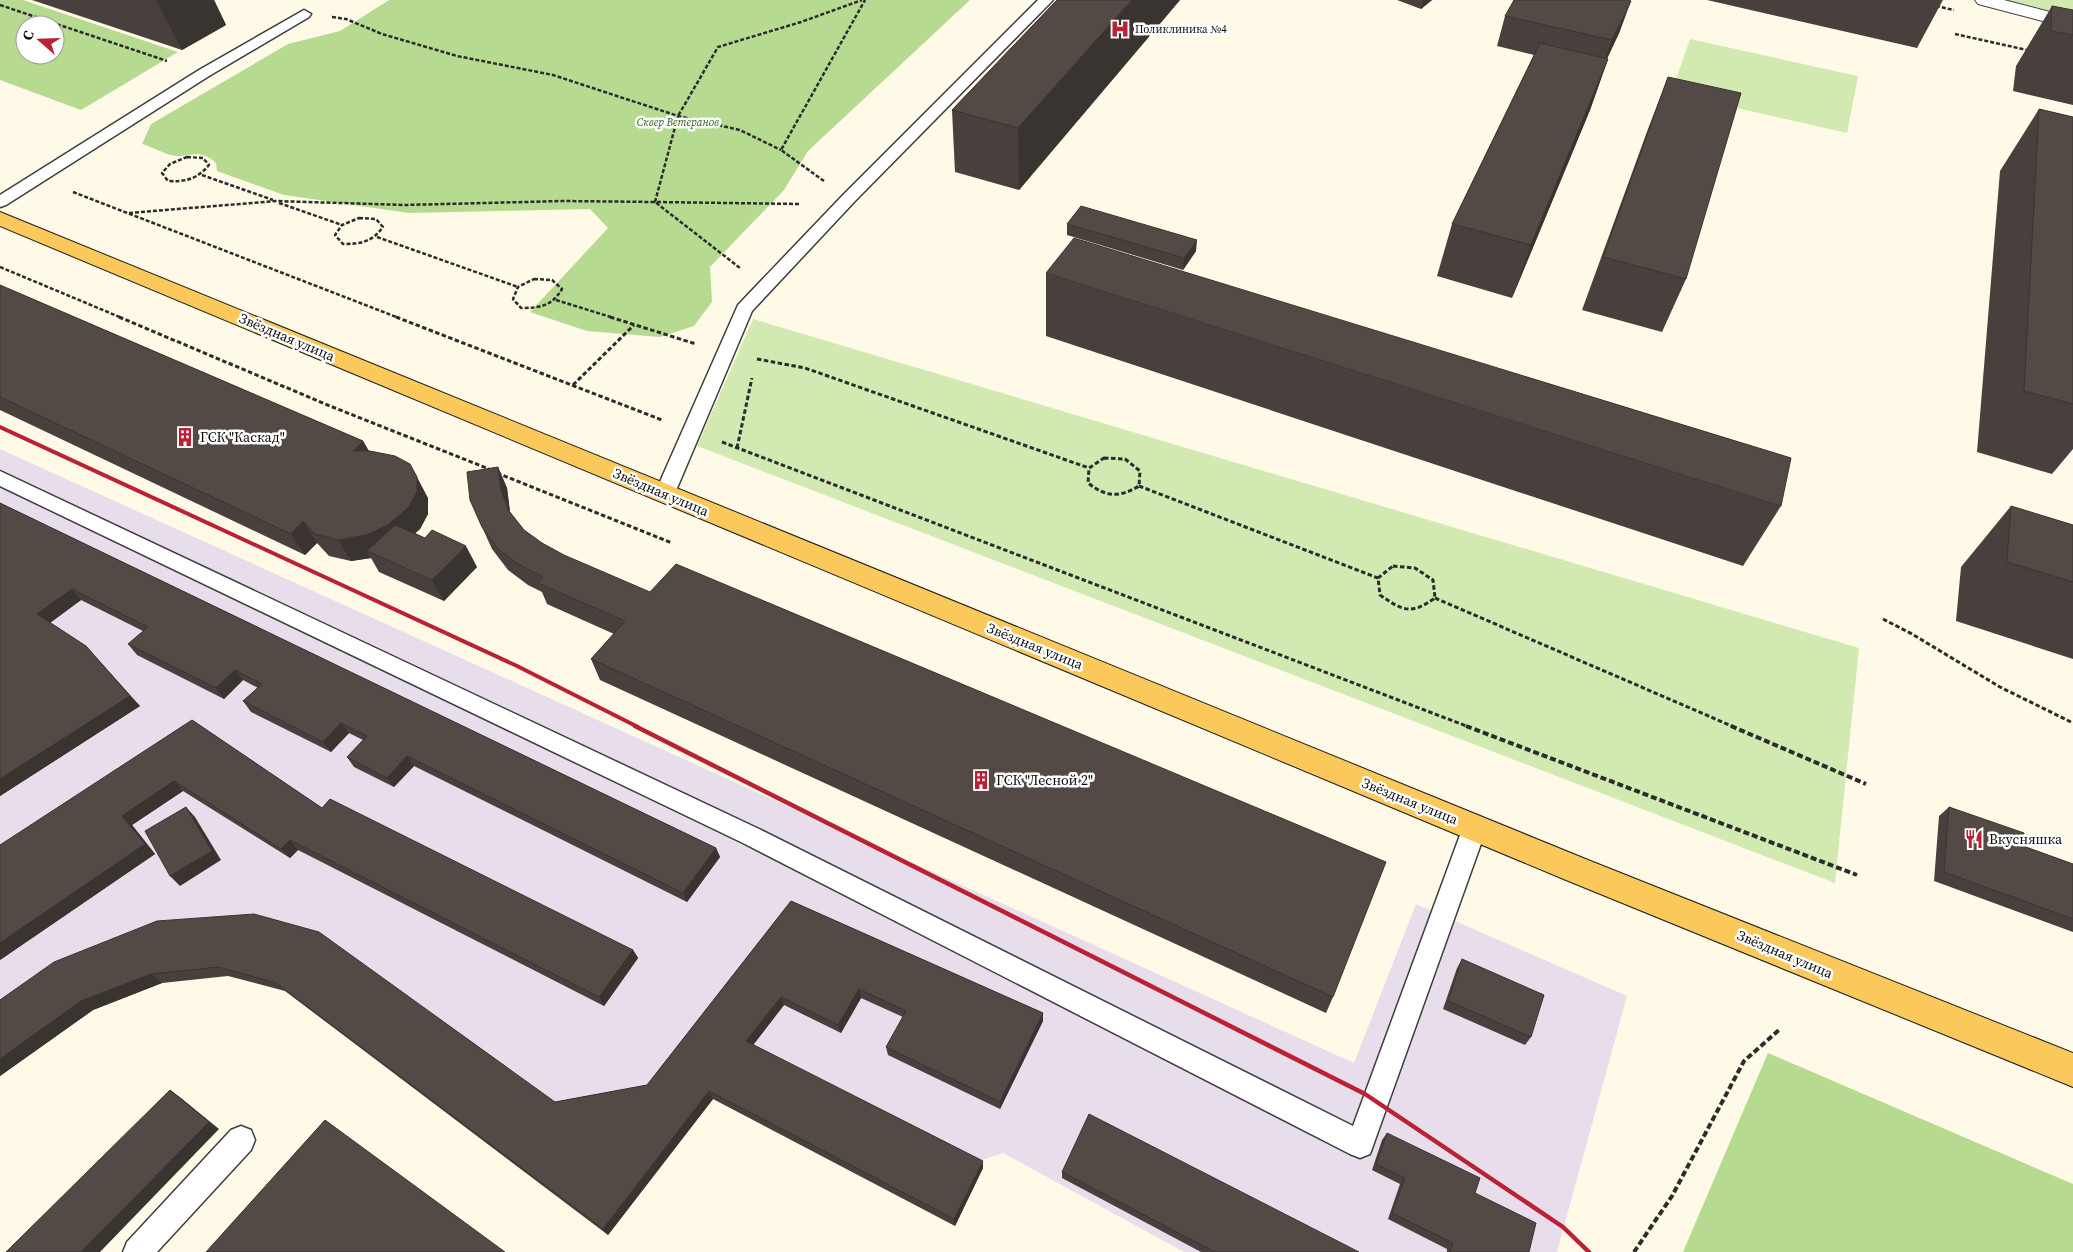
<svg xmlns="http://www.w3.org/2000/svg" width="2073" height="1252" viewBox="0 0 2073 1252" font-family="'Source Serif 4',serif">
  <style>
    .industrial { fill: #e8ddea }
    .green { fill: #d2e9b2 }
    .forest { fill: #b7da91; fill-rule: evenodd }
    .lines { fill: none; stroke-linecap: round; stroke-linejoin: round }
    .service-casing { stroke: #3d3d3d; stroke-width: 3 }
    .minor-casing { stroke: #3d3d3d; stroke-width: 2 }
    .primary-casing { stroke: #1b1b1b; stroke-width: 2 }
    .path-far2 { stroke: #2c2c2c; stroke-width: 2.5; stroke-dasharray: 4 2; stroke-linecap: butt }
    .path-far1 { stroke: #2c2c2c; stroke-width: 3; stroke-dasharray: 4.5 2.5; stroke-linecap: butt }
    .path { stroke: #2c2c2c; stroke-width: 4; stroke-dasharray: 6 3; stroke-linecap: butt }
    .service { fill: #fff; fill-rule: evenodd }
    .minor { fill: #fff; fill-rule: evenodd }
    .primary { fill: #fbc85b; fill-rule: evenodd }
    .rail-far1 { stroke: #bb2134; stroke-width: 4 }
    .rail { stroke: #bb2134; stroke-width: 4.5 }
    .wall { fill: #47403c }
    .shaded-wall { fill: #3a3431 }
    .building { fill: #534a46; stroke: #3a3431 }
    .labels { text-anchor: middle; dominant-baseline: central; stroke-width: 5; stroke-linejoin: round; paint-order: stroke }
    .far-poi-label { font-size: 11px; fill: #0a0a0a; stroke: #fff; text-anchor: start }
    .far-park-label { font-size: 11px; font-style: italic; fill: #2f621b; stroke: #fff }
    .street-label { font-size: 14px; fill: #0a0a0a; stroke: #fff }
    .poi-label { font-size: 14px; fill: #0a0a0a; stroke: #fff; text-anchor: start }
  </style>
  <rect width="100%" height="100%" fill="#fff9e7"/>
  <polygon class="industrial" points="0,449 1354,1063 1416,904 1627,996 1557,1252 1184,1252 1003,1153 933,1176 723,1070 612,1205 286,970 94,988 0,1056"/>
  <g class="green">
    <polygon points="2004,0 2073,0 2073,18"/>
    <polygon points="1690,39 1858,76 1847,133 1671,93"/>
    <polygon points="753,319 1859,648 1835,883 697,446"/>
  </g>
  <g class="forest">
    <path d="M0 0H23L178 52 81 110 0 80ZM25 25H55V55H25Z"/>
    <path d="M389 0H970L808 151 784 190 710 267 712 302 694 326 660 337 587 331 530 312 608 228 590 209 409 213 284 195 217 171 216 163C200 149 194 156 176 156 166 155 152 147 142 144L151 124 288 44 340 31Z"/>
    <polygon points="1768,1053 2073,1184 2073,1252 1683,1252"/>
  </g>
  <g class="lines">
    <g class="service-casing">
      <g id="service">
        <polygon points="1038,0 1053,0 855,201 752,311 675,493 672,498 665,500 658,498 655,493 738,305 843,195"/>
        <polygon points="304,10 311,14 309,17 209,76 6,205 0,207 0,195 199,70"/>
        <polygon points="0,471 759,829 1353,1126 1463,827 1467,820 1475,817 1483,820 1487,827 1370,1154 1360,1158 1350,1154 743,843 0,486"/>
        <polygon points="241,1126 251,1130 255,1140 251,1150 157,1252 123,1252 127,1242 231,1130"/>
      </g>
    </g>
    <g class="minor-casing">
      <polygon id="minor" points="1975,0 2004,0 2073,18 2073,29 1978,4"/>
    </g>
    <g class="primary-casing">
      <polygon id="primary" points="0,212 1588,860 2073,1053 2073,1087 1566,880 0,226"/>
    </g>
    <g class="path-far2">
      <polyline points="0,5 167,61"/>
      <polyline points="1936,6 1954,10"/>
      <polyline points="332,17 346,19 382,34 457,56 553,75 678,116 740,130 781,150"/>
      <polyline points="1955,34 2027,50"/>
      <path d="M187 157 203 158 209 165C197 179 186 182 168 181L162 173 170 164Z"/>
      <polyline points="202,175 273,200"/>
      <polyline points="824,181 781,150 865,0"/>
      <polyline points="73,192 399,318"/>
      <polyline points="279,203 342,225"/>
      <polyline points="799,204 655,202 678,116 718,47 801,22 862,0"/>
      <polyline points="129,213 276,201 405,205 563,201 655,202 740,268"/>
      <path d="M359 218 376 219 383 227C372 242 361 244 343 244L335 235 342 225Z"/>
      <polyline points="377,237 518,287"/>
      <polyline points="0,267 122,318"/>
      <path d="M534 279 552 280 562 289C552 306 540 308 521 308L513 299 518 287Z"/>
      <polyline points="556,300 614,318"/>
    </g>
    <g class="path-far1">
      <polyline points="119,317 330,406 489,469"/>
      <polyline points="396,317 662,420"/>
      <polyline points="610,317 696,344"/>
      <polyline points="757,359 805,368 1089,468"/>
      <polyline points="573,385 634,325"/>
      <polyline points="722,442 1469,727"/>
      <polyline points="737,448 752,378"/>
      <path d="M1104 458 1125 459 1140 471 1139 486C1119 498 1106 497 1088 483L1089 468Z"/>
      <polyline points="497,473 672,543"/>
      <polyline points="1139,486 1378,578"/>
      <path d="M1393 566 1415 568 1433 580 1435 598C1411 615 1403 611 1380 595L1378 578Z"/>
      <polyline points="1435,598 1734,727"/>
      <polyline points="1883,619 1912,634 2000,687 2073,723"/>
    </g>
    <g class="path">
      <polyline points="1466,726 1857,875"/>
      <polyline points="1731,726 1866,784"/>
      <polyline points="1634,1252 1672,1196 1744,1061 1780,1029"/>
    </g>
    <use href="#service" class="service"/>
    <use href="#minor" class="minor"/>
    <use href="#primary" class="primary"/>
    <polyline class="rail-far1" points="0,427 517,666 638,727"/>
    <polyline class="rail" points="635,726 1365,1094 1563,1227 1589,1252"/>
  </g>
  <g class="wall">
    <polygon points="32,0 214,0 226,25 182,50"/>
    <polygon points="1057,0 1180,0 1019,190 955,172 952,110"/>
    <polygon points="1397,0 1432,0 1421,9"/>
    <polygon points="1707,0 1943,0 1917,48"/>
    <polygon points="2052,6 2073,10 2073,105 2013,91 2016,66"/>
    <polygon points="1505,16 1620,31 1607,59 1608,59 1590,110 1512,298 1437,276 1452,224 1534,55 1497,46"/>
    <polygon points="1668,77 1686,279 1662,332 1582,310 1648,129"/>
    <polygon points="2039,109 2073,117 2073,449 2052,474 1977,452 2000,171"/>
    <polygon points="1067,224 1196,251 1183,270 1067,235"/>
    <polygon points="1046,273 1781,506 1743,566 1046,336"/>
    <polygon points="0,285 363,441 369,451 428,498 428,514 420,529 415,533 477,567 444,601 379,572 371,558 351,561 329,556 317,543 305,555 0,410"/>
    <polygon points="498,467 507,488 510,512 524,530 542,543 1333,997 1326,1013 600,680 591,659 614,634 547,604 542,592 528,585 508,570 492,549 482,527"/>
    <polygon points="0,503 716,848 720,857 687,902 414,766 394,787 354,767 347,757 363,740 349,733 331,752 251,712 243,701 258,688 243,680 224,699 137,655 128,644 143,631 81,600 50,623 140,706 0,796"/>
    <polygon points="2011,506 2073,525 2073,659 1956,621 1961,567"/>
    <polygon points="192,720 322,808 633,950 638,958 604,1006 298,850 290,858 183,791 132,825 155,854 0,960"/>
    <polygon points="1949,807 2023,846 2073,864 2073,932 1934,881 1939,816"/>
    <polygon points="791,901 1043,1013 1043,1021 1000,1109 888,1055 886,1047 903,1017 861,998 841,1033 784,1005 753,1045 983,1168 955,1226 713,1099 608,1235 285,991 228,976 162,983 93,1010 0,1076 0,1000 157,921 555,1102 647,1085"/>
    <polygon points="1462,959 1531,1037 1525,1045 1443,1009 1457,968"/>
    <polygon points="1387,1133 1475,1193 1529,1252 1447,1252 1447,1249 1388,1219 1400,1184 1372,1170 1382,1140"/>
    <polygon points="1062,1172 1359,1252 1201,1252 1062,1178"/>
  </g>
  <g class="shaded-wall">
    <polygon points="156,0 214,0 226,25 182,50"/>
    <polygon points="1132,0 1180,0 1019,190 1018,128"/>
    <polygon points="1423,0 1432,0 1421,9"/>
    <polygon points="1631,1 1620,31 1601,71 1612,40"/>
    <polygon points="1608,59 1590,110 1512,298 1531,245"/>
    <polygon points="1197,240 1196,251 1183,270 1184,258"/>
    <polygon points="363,441 375,463 353,451"/>
    <polygon points="498,467 507,488 510,512 509,511 501,490"/>
    <polygon points="417,477 428,498 428,514 420,529 400,547 367,551 371,558 351,561 338,540"/>
    <polygon points="303,521 317,543 305,555 291,534"/>
    <polygon points="466,546 477,567 444,601 432,580"/>
    <polygon points="72,589 81,600 47,625 37,614"/>
    <polygon points="86,646 140,706 0,796 0,779"/>
    <polygon points="235,670 243,680 224,699 216,688"/>
    <polygon points="341,723 349,733 331,752 323,742"/>
    <polygon points="407,756 414,766 394,787 387,778"/>
    <polygon points="174,781 183,791 132,825 155,854 0,960 0,943 122,816"/>
    <polygon points="186,807 195,817 221,860 180,886 170,876"/>
    <polygon points="290,840 298,850 290,858 281,849"/>
    <polygon points="716,848 720,857 687,902 683,893"/>
    <polygon points="633,950 638,958 604,1006 599,997"/>
    <polygon points="151,974 162,983 93,1010 0,1076 0,1059 81,1001"/>
    <polygon points="859,989 861,998 841,1033 838,1025"/>
    <polygon points="781,997 784,1005 750,1049 746,1041"/>
    <polygon points="1043,1013 1043,1021 1000,1109 1000,1102"/>
    <polygon points="170,1090 181,1098 219,1129 100,1252 81,1252"/>
    <polygon points="709,1091 713,1099 608,1235 603,1229"/>
    <polygon points="983,1161 983,1168 955,1226 954,1219"/>
  </g>
  <g class="building">
    <polygon points="1057,0 1132,0 1018,128 952,110"/>
    <polygon points="1514,0 1628,0 1631,1 1612,40 1505,16"/>
    <polygon points="2052,6 2073,10 2073,35 2051,31"/>
    <polygon points="1540,43 1608,59 1531,245 1452,224"/>
    <polygon points="1668,77 1741,93 1686,279 1603,257"/>
    <polygon points="2039,109 2073,117 2073,404 2024,391"/>
    <polygon points="1081,206 1197,240 1184,258 1067,224"/>
    <polygon points="1074,238 1791,458 1781,506 1046,273"/>
    <polygon points="0,285 363,441 353,451 370,451 395,456 410,464 417,477 417,492 409,507 388,525 366,535 338,540 315,534 303,521 291,534 0,397"/>
    <polygon points="498,467 501,490 509,511 524,530 542,543 564,555 650,592 676,564 1386,862 1333,997 591,659 625,621 538,583 543,577 518,564 498,549 482,527 470,500 467,472"/>
    <polygon points="0,503 716,848 683,893 407,756 387,778 347,757 367,736 341,723 323,742 243,701 262,684 235,670 216,688 128,644 148,627 72,589 37,614 86,646 130,696 0,779"/>
    <polygon points="2011,506 2073,525 2073,582 2007,562"/>
    <polygon points="395,525 425,538 432,530 466,546 432,580 367,551"/>
    <polygon points="192,720 322,808 330,799 633,950 599,997 290,840 281,849 174,781 122,816 145,844 0,943 0,845"/>
    <polygon points="186,807 212,851 170,876 145,831"/>
    <polygon points="1949,807 2024,833 2023,846 2073,864 2073,919 1944,872"/>
    <polygon points="791,901 1043,1013 1000,1102 886,1047 906,1011 859,989 838,1025 781,997 746,1041 983,1161 954,1219 709,1091 603,1229 276,983 218,967 151,974 81,1001 0,1059 0,1000 54,962 157,921 254,914 319,932 555,1102 647,1085"/>
    <polygon points="1462,959 1544,995 1531,1037 1448,1001"/>
    <polygon points="170,1090 209,1122 81,1252 6,1252"/>
    <polygon points="1089,1114 1359,1252 1215,1252 1062,1172"/>
    <polygon points="325,1120 505,1252 206,1252"/>
    <polygon points="1387,1133 1480,1178 1475,1193 1536,1223 1529,1252 1450,1252 1453,1243 1392,1213 1405,1178 1376,1164"/>
  </g>
  <defs>
    <g id="hospital-bare" transform="scale(1.5)"><path d="M-5-5h3v3.5h4V-5h3V5h-3V1.5h-4V5h-3Z" fill="#bb2134" stroke="#fff" stroke-width="2.5" paint-order="stroke"/></g>
    <g id="building-bare" transform="scale(1.5)"><path d="M-4-6H4V6H1V3H-1V6H-4ZM-2.5-4.3h1.7v1.8h-1.7ZM.8-4.3h1.7v1.8H.8ZM-2.5-1h1.7V.8h-1.7ZM.8-1h1.7V.8H.8Z" fill="#bb2134" stroke="#fff" stroke-width="2.5" paint-order="stroke"/></g>
    <g id="restaurant-bare" transform="scale(1.5)"><path d="M-5-6h1v4h1v-4h1v4h1v-4h1v5L-1.5 .5V6h-2V.5L-5-1ZM5-6V6H3V1.5H1.5Q1.5-4 5-6Z" fill="#bb2134" stroke="#fff" stroke-width="2.5" paint-order="stroke"/></g>
  </defs>
  <g fill-rule="evenodd">
    <use href="#hospital-bare" x="1120" y="29"/>
    <use href="#building-bare" x="185" y="437"/>
    <use href="#building-bare" x="981" y="780"/>
    <use href="#restaurant-bare" x="1974" y="839"/>
  </g>
  <g class="labels">
    <g class="far-poi-label">
      <text x="1135" y="29">Поликлиника №4</text>
    </g>
    <g class="far-park-label">
      <text x="678" y="122">Сквер Ветеранов</text>
    </g>
    <g class="street-label">
      <text transform="translate(287 337) rotate(23)">Звёздная улица</text>
      <text transform="translate(661 492) rotate(23)">Звёздная улица</text>
      <text transform="translate(1035 646) rotate(22)">Звёздная улица</text>
      <text transform="translate(1410 801) rotate(22)">Звёздная улица</text>
      <text transform="translate(1785 954) rotate(23)">Звёздная улица</text>
    </g>
    <g class="poi-label">
      <text x="200" y="437">ГСК "Каскад"</text>
      <text x="996" y="780">ГСК "Лесной 2"</text>
      <text x="1989" y="839">Вкусняшка</text>
    </g>
  </g>
  <g transform="translate(40 40) rotate(290)"><circle r="24" fill="#ffffff" stroke="#9d9d9d"/>
  <path d="M0-4L9 19L0 12L-9 19Z" fill="#bb2134"/>
  <text y="-8" font-size="14" font-weight="bold" text-anchor="middle" fill="#0a0a0a">С</text>
  </g>
</svg>
